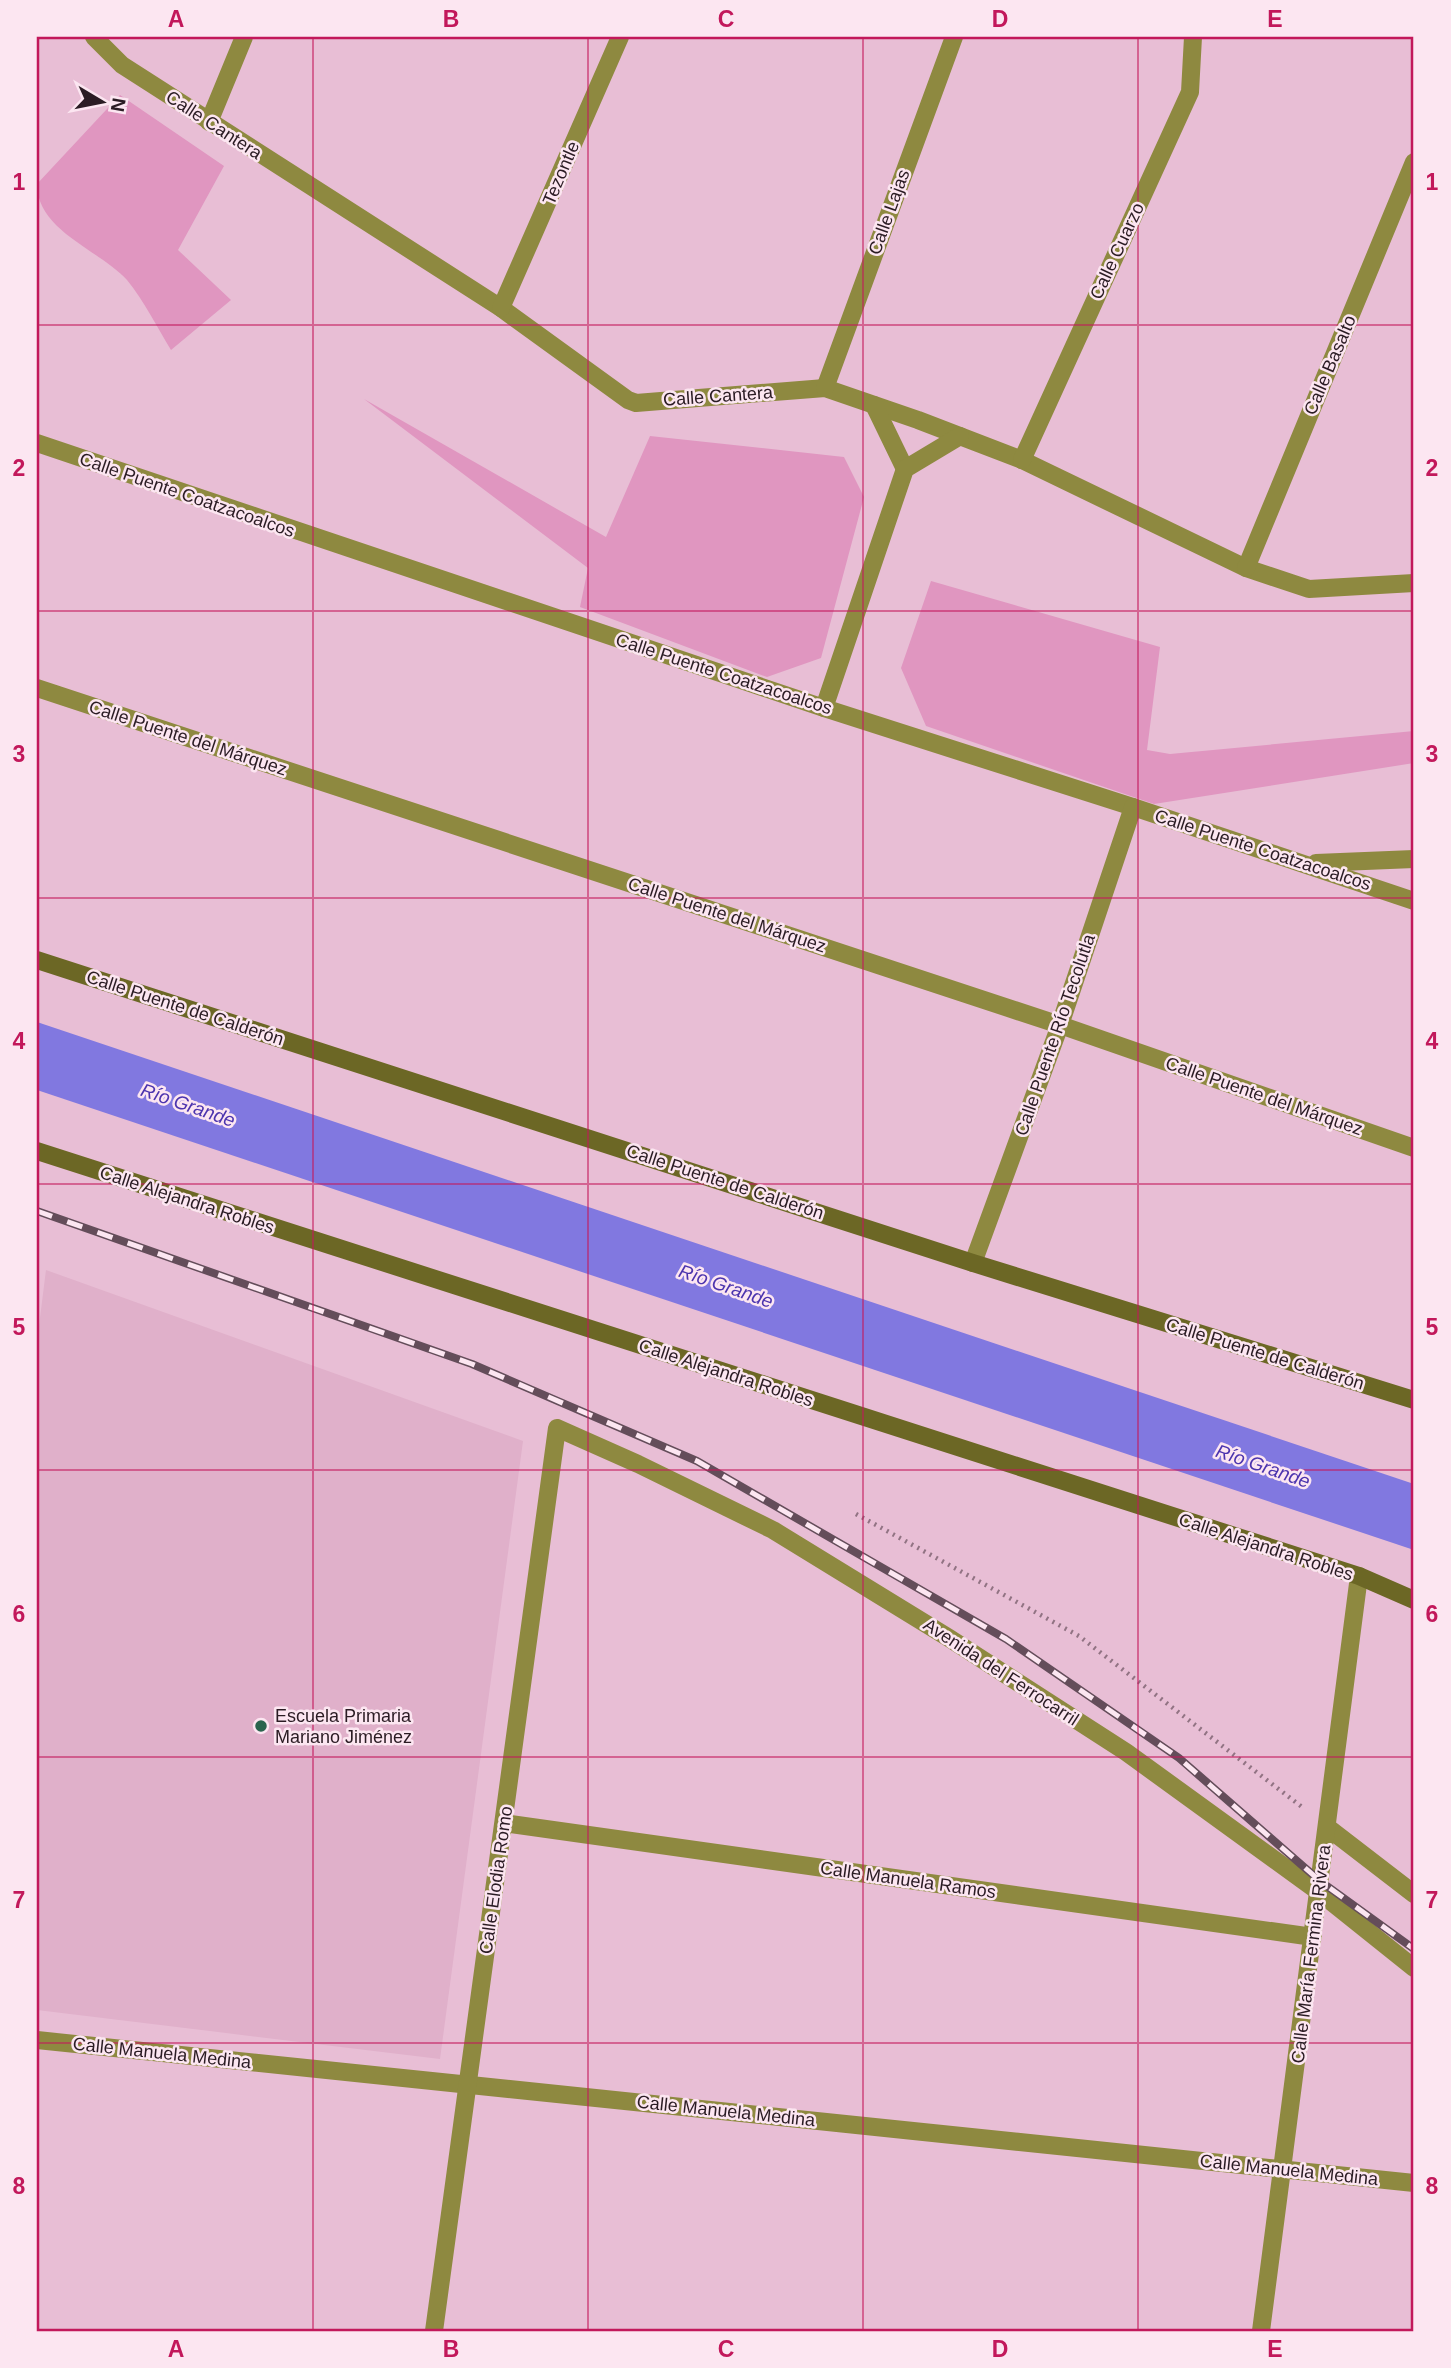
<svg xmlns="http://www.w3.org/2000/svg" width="1451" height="2368" viewBox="0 0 1451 2368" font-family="Helvetica,sans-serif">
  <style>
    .built { fill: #e0b0ca }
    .green { fill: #e096c0 }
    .water { fill: #8178e0 }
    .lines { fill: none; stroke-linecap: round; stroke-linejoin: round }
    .path { stroke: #917383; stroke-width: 4.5; stroke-dasharray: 2 5; stroke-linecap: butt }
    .street { stroke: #8e8940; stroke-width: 18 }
    .secondary { stroke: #6c6725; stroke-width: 18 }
    .rail-casing { stroke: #644d5a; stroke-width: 8 }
    .rail { stroke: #fce6f1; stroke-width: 5; stroke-dasharray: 16; stroke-linecap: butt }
    .grid { fill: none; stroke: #c2185b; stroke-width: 2; stroke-opacity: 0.55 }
    .poi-dot { fill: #2a644e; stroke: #fce6f1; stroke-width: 2.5 }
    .labels { text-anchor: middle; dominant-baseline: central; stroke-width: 5; stroke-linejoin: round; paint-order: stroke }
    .street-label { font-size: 18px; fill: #2b1c24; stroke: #fce6f1 }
    .poi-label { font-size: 18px; fill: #2b1c24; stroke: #fce6f1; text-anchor: start }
    .water-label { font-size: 19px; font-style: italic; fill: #4c34ae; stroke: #fce6f1 }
    .neatline { fill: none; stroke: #c2185b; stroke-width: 2.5 }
    .grid-label { font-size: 23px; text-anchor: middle; font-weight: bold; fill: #c2185b }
  </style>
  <rect width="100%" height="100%" fill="#e8bed5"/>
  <polygon class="built" points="46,1270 523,1441 440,2059 37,2010 37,1342"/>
  <g class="green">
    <path d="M120 95 224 166 178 250 231 300 171 350C157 327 144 301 127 280 100 250 37 231 37 184Z"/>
    <polygon points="364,399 606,537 650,436 844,457 864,497 821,658 767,677 580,607 588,568"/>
    <polygon points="931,581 1160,647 1147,750 1170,754 1414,731 1414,763 1154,804 926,726 901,668"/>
  </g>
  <polygon class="water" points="37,1022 1414,1484 1414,1550 37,1090"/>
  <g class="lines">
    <polyline class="path" points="856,1514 1079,1636 1302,1807"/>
    <g class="street">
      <polyline points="94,37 122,65 501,308 628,400 636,403 825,388 918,420 1022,460 1246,568 1309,589 1414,583"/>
      <polyline points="209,122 244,37"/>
      <polyline points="501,308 620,37"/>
      <polyline points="825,388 954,37"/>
      <polyline points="874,405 905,469"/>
      <polyline points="37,443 824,708 1133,807 1414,901"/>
      <polyline points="1022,460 1190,92 1193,37"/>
      <polyline points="1246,568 1414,162"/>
      <polyline points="37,688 1060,1025 1414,1148"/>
      <polyline points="824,708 905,469 960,436"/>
      <polyline points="1316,863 1414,859"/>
      <polyline points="973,1263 1060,1025 1133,807"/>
      <polyline points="504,1823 1313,1937"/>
      <polyline points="1327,1827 1414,1894"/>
      <polyline points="37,2040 1414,2183"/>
      <polyline points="434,2331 557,1428 638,1464 773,1530 949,1638 1126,1752 1319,1892 1414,1968"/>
      <polyline points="1261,2331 1359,1576"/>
    </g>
    <g class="secondary">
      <polyline points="37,960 973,1263 1414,1400"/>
      <polyline points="37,1151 1359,1576 1414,1600"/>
    </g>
    <g class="rail-casing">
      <polyline id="rail" points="37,1211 472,1364 697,1461 1006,1639 1179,1758 1320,1881 1414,1949"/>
    </g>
    <use href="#rail" class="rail"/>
  </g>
  <path class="grid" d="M313 37V2331M588 37V2331M863 37V2331M1138 37V2331M37 325H1414M37 611H1414M37 898H1414M37 1184H1414M37 1470H1414M37 1757H1414M37 2043H1414"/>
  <circle class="poi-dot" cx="261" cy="1726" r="7"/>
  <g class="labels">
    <g class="street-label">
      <text transform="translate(214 125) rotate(33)">Calle Cantera</text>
      <text transform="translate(561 173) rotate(-67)">Tezontle</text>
      <text transform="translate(889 212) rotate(-70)">Calle Lajas</text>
      <text transform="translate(1117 251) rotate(-65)">Calle Cuarzo</text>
      <text transform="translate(1330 365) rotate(-67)">Calle Basalto</text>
      <text transform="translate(718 396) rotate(-4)">Calle Cantera</text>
      <text transform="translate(187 495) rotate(19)">Calle Puente Coatzacoalcos</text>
      <text transform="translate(724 674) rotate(18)">Calle Puente Coatzacoalcos</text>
      <text transform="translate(188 738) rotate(18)">Calle Puente del Márquez</text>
      <text transform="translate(1263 850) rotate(18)">Calle Puente Coatzacoalcos</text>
      <text transform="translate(727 915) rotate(18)">Calle Puente del Márquez</text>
      <text transform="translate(185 1008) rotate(18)">Calle Puente de Calderón</text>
      <text transform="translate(1055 1035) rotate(-71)">Calle Puente Río Tecolutla</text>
      <text transform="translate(1264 1096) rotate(19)">Calle Puente del Márquez</text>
      <text transform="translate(725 1182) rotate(18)">Calle Puente de Calderón</text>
      <text transform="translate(187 1200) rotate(18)">Calle Alejandra Robles</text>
      <text transform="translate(1265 1354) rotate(17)">Calle Puente de Calderón</text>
      <text transform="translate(726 1373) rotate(18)">Calle Alejandra Robles</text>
      <text transform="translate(1266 1547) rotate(18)">Calle Alejandra Robles</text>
      <text transform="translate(1001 1672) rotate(33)">Avenida del Ferrocarril</text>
      <text transform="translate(496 1880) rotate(-82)">Calle Elodia Romo</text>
      <text transform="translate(908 1880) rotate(8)">Calle Manuela Ramos</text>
      <text transform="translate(1311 1954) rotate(-83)">Calle María Fermina Rivera</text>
      <text transform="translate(162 2053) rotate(6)">Calle Manuela Medina</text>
      <text transform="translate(726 2111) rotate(6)">Calle Manuela Medina</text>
      <text transform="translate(1289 2170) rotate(6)">Calle Manuela Medina</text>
    </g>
    <g class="poi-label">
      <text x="275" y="1716">Escuela Primaria<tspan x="275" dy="21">Mariano Jiménez</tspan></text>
    </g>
    <g class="water-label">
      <text transform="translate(188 1105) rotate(19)">Río Grande</text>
      <text transform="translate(726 1286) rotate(19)">Río Grande</text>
      <text transform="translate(1263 1466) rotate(19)">Río Grande</text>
    </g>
  </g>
  <rect width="1451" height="2368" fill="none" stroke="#fce6f1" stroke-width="77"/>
  <g transform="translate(102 102) rotate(100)" stroke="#fce6f1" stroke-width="5" paint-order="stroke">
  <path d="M0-5L12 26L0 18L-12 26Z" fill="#2b1c24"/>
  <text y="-10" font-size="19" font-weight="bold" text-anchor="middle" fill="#2b1c24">N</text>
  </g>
  <rect x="38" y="38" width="1374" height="2292" class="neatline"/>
  <g class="grid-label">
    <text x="176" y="27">A</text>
    <text x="451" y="27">B</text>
    <text x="726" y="27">C</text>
    <text x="1000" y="27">D</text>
    <text x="1275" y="27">E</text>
    <text x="19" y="190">1</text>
    <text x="1432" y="190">1</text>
    <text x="19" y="476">2</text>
    <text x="1432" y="476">2</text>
    <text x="19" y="762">3</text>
    <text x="1432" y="762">3</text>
    <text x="19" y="1049">4</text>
    <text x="1432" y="1049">4</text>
    <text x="19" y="1335">5</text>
    <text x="1432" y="1335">5</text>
    <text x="19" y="1622">6</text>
    <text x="1432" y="1622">6</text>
    <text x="19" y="1908">7</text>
    <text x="1432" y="1908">7</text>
    <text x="19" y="2194">8</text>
    <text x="1432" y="2194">8</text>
    <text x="176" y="2357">A</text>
    <text x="451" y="2357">B</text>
    <text x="726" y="2357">C</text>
    <text x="1000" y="2357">D</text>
    <text x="1275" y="2357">E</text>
  </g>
</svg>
